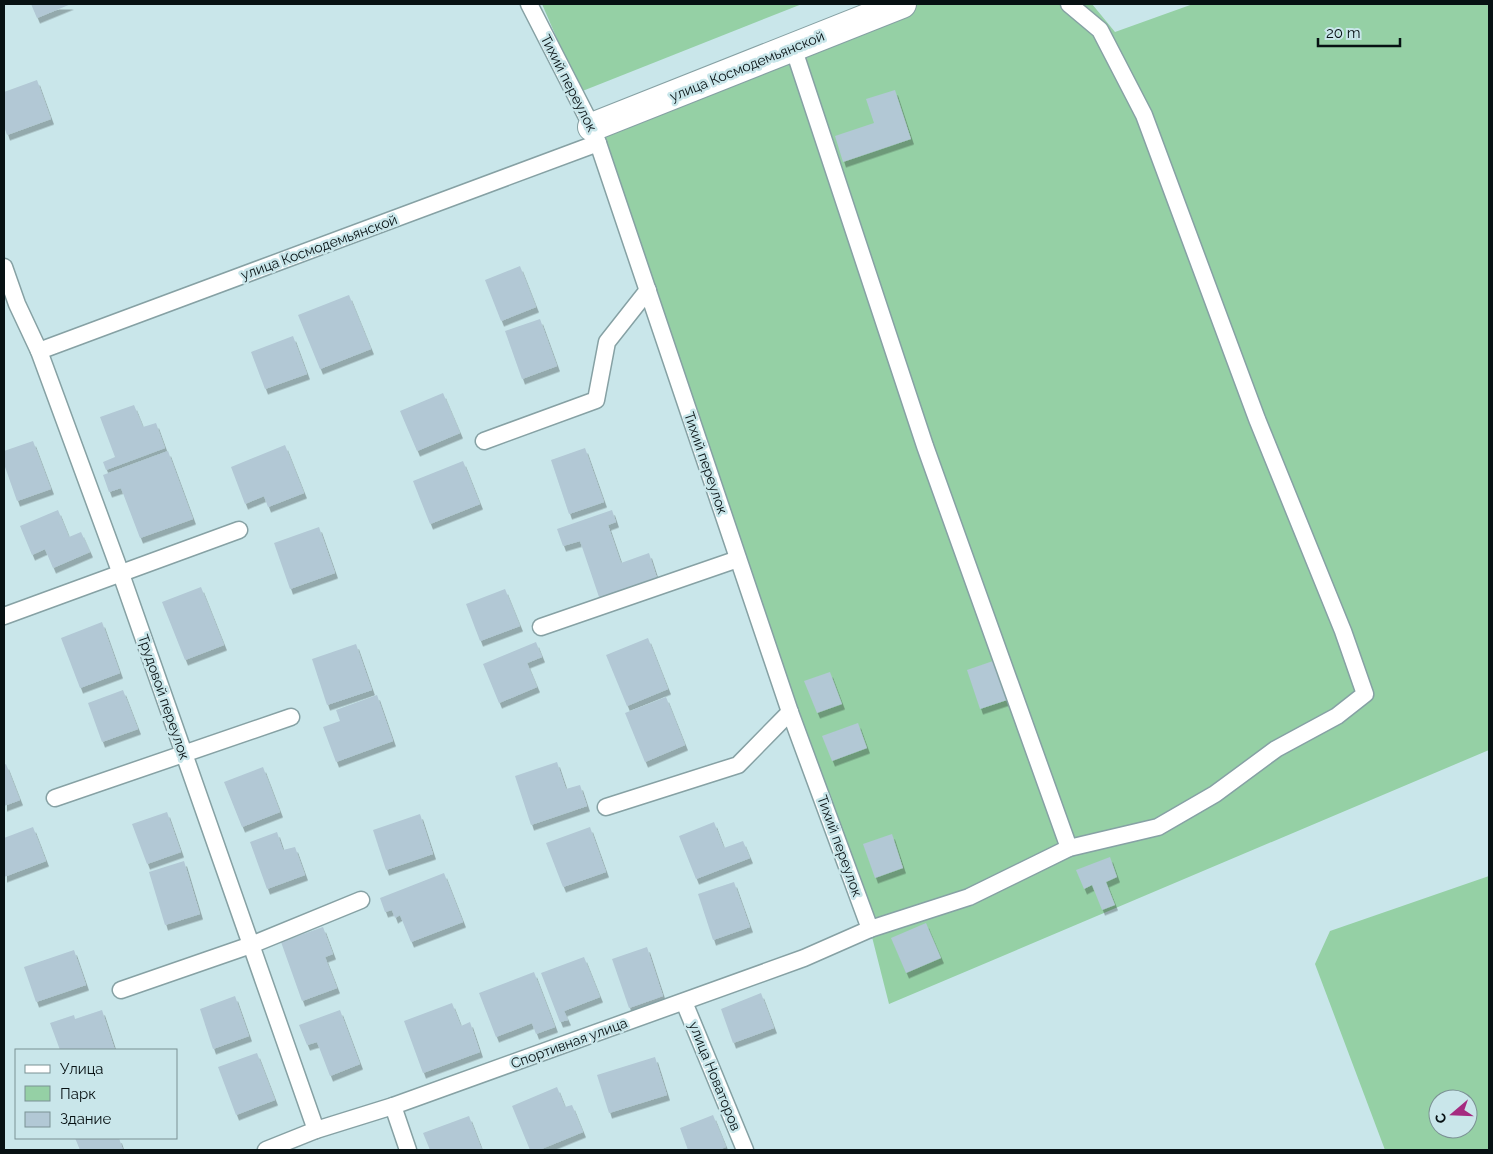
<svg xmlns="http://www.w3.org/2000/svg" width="1493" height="1154" viewBox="0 0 1493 1154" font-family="Raleway,sans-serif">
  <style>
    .green { fill: #95d0a5; fill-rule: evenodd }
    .building { fill: #b2c8d5; filter: url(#shadow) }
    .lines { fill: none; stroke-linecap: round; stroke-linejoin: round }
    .lane-casing { stroke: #86a1a4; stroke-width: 19 }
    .street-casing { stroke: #86a1a4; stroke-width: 30 }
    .lane { stroke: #fff; stroke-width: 16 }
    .street { stroke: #fff; stroke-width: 28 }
    .labels { text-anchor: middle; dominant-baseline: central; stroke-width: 5; stroke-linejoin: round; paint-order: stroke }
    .street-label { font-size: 14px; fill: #071113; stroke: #c9e6ea }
  </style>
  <defs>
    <filter id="shadow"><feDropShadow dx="3" dy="5.5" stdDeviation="0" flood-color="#0004"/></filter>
  </defs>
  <rect width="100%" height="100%" fill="#c9e6ea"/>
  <g class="green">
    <polygon points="542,4 802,4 580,92"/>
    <polygon points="901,4 1092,4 1115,32 1193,4 1489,4 1489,750 889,1004 870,929 592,127"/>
    <path d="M1489 876V1150H1385L1315 964 1330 931ZM1438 1099H1468V1129H1438Z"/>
  </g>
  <g class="building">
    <polygon points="31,4 71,4 37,18"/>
    <polygon points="37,80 51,119 7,135 4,126 4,92"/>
    <polygon points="895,90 911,139 843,162 835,136 874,123 866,99"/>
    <polygon points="520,266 536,307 501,321 485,280"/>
    <polygon points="349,295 371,349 320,369 298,315"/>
    <polygon points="540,319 557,366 522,379 505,331"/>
    <polygon points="293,336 307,374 265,389 251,352"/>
    <polygon points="443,393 460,433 417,451 400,411"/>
    <polygon points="134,405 143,427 156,423 165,448 106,470 103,462 115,457 100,417"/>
    <polygon points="33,441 51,489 17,501 4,464 4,451"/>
    <polygon points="285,445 304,493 268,507 264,496 245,504 231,467"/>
    <polygon points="585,448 604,502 569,514 551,460"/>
    <polygon points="168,451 193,519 140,538 121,488 109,492 103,475"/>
    <polygon points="463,461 480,504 430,524 413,481"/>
    <polygon points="58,510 69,537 81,532 90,552 53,568 45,549 32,555 20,526"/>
    <polygon points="612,510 616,522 608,525 621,563 649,553 657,578 599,597 580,541 563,546 557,529"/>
    <polygon points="319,527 335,573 290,589 274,543"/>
    <polygon points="201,587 224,645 185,660 162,602"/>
    <polygon points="505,589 520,626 480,641 466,604"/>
    <polygon points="102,622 120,673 80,688 61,638"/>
    <polygon points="648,638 668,689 627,706 606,655"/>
    <polygon points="536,642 542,657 527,663 537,687 499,703 483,664"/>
    <polygon points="356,644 372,690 327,705 312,659"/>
    <polygon points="993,661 1007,700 980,709 967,670"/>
    <polygon points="830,672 842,704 817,713 804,681"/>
    <polygon points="123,690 138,729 102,742 88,703"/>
    <polygon points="377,695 393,741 336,762 323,727 340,721 336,710"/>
    <polygon points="666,697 685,745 645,762 625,713"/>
    <polygon points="858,723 867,748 832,761 822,736"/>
    <polygon points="557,762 566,789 580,785 587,806 531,825 515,776"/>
    <polygon points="6,764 20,800 4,806 4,765"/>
    <polygon points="263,767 280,812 242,827 224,782"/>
    <polygon points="167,812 181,852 147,864 132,824"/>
    <polygon points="420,814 433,854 386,870 373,830"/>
    <polygon points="714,822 724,848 743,841 750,858 696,879 679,836"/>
    <polygon points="33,827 46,861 4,877 4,838"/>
    <polygon points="590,827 606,872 563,887 546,843"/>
    <polygon points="277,832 283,850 295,847 305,875 267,889 250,842"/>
    <polygon points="892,834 903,868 875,878 863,844"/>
    <polygon points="1110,857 1117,877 1106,882 1115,905 1102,910 1092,885 1084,889 1076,870"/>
    <polygon points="184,861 200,914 165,925 149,872"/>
    <polygon points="444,873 463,922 411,942 400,915 395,918 392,910 385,912 380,898"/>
    <polygon points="734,882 750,927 713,940 698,894"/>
    <polygon points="926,923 941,958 906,973 891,938"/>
    <polygon points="323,927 333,954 325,957 337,988 302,1001 281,942"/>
    <polygon points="647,947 663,996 629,1008 612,959"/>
    <polygon points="74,950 86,985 36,1002 24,967"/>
    <polygon points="584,957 600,997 564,1011 568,1020 560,1022 541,973"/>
    <polygon points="534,972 555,1027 536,1034 532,1023 496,1037 479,993"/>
    <polygon points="761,993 774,1028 733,1043 721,1009"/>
    <polygon points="235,996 249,1036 213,1049 200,1009"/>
    <polygon points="452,1003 461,1026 470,1022 480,1052 423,1073 404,1021"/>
    <polygon points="102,1010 115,1050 60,1050 50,1023 74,1015 75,1019"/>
    <polygon points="340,1010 360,1064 330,1076 317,1042 307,1045 299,1025"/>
    <polygon points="257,1053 275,1100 236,1115 218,1067"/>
    <polygon points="655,1057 667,1095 609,1113 597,1075"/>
    <polygon points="557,1087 565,1107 572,1105 583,1132 539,1150 530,1150 512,1106"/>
    <polygon points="713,1115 726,1147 718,1150 688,1150 680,1128"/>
    <polygon points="469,1116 482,1150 430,1150 423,1133"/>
    <polygon points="75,1138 119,1138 123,1150 80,1150"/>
  </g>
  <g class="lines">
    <g class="lane-casing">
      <g id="lane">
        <polyline points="529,4 592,127 598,143 790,712 870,929"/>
        <polyline points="793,47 925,446 1069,848"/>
        <polyline points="4,267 17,304 39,351 121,574 316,1130"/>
        <polyline points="39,351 598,143"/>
        <polyline points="484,441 596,400 607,342 648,290"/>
        <polyline points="4,616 239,530"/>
        <polyline points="541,627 738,559"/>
        <polyline points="55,798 291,717"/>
        <polyline points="606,807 738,765 790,712"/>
        <polyline points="121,990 251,945 361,900"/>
        <polyline points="684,1002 745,1150"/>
        <polyline points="393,1106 408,1150"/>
        <polyline points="266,1150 316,1130 393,1106 804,958 870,929 969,897 1069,848 1158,827 1215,794 1276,749 1337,716 1365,694 1343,631 1257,419 1144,115 1100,30 1069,4"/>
      </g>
    </g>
    <g class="street-casing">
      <polyline id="street" points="592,127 902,4"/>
    </g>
    <use href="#lane" class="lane"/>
    <use href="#street" class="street"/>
  </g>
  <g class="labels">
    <g class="street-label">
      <text transform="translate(747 66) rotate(-22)">улица Космодемьянской</text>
      <text transform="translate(569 83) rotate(63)">Тихий переулок</text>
      <text transform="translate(319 247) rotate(-20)">улица Космодемьянской</text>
      <text transform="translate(706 463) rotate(71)">Тихий переулок</text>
      <text transform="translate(164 697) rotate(71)">Трудовой переулок</text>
      <text transform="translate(840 846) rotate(70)">Тихий переулок</text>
      <text transform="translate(569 1043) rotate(-20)">Спортивная улица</text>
      <text transform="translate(715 1076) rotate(68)">улица Новаторов</text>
    </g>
  </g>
  <rect width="1493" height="1154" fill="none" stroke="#071113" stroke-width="10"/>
  <rect x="15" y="1049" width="162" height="90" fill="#c9e6ea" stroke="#7b9194"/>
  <rect x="25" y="1065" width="25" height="8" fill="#ffffff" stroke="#7b9194"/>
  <text x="60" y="1074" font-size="15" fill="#071113">Улица</text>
  <rect x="25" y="1086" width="25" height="15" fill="#95d0a5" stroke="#7b9194"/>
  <text x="60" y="1099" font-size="15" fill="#071113">Парк</text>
  <rect x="25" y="1112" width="25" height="15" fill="#b2c8d5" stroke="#7b9194"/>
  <text x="60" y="1124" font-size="15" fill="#071113">Здание</text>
  <g transform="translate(1453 1114) rotate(251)"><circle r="24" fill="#c9e6ea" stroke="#7b9194"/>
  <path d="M0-4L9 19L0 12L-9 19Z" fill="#a52b80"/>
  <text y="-8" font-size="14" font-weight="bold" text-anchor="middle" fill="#071113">С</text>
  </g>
  <path d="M1318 38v8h82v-8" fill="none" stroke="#071113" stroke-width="2.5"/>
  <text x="1326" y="38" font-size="15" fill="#071113" stroke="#c9e6ea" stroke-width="4" paint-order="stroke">20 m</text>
</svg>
